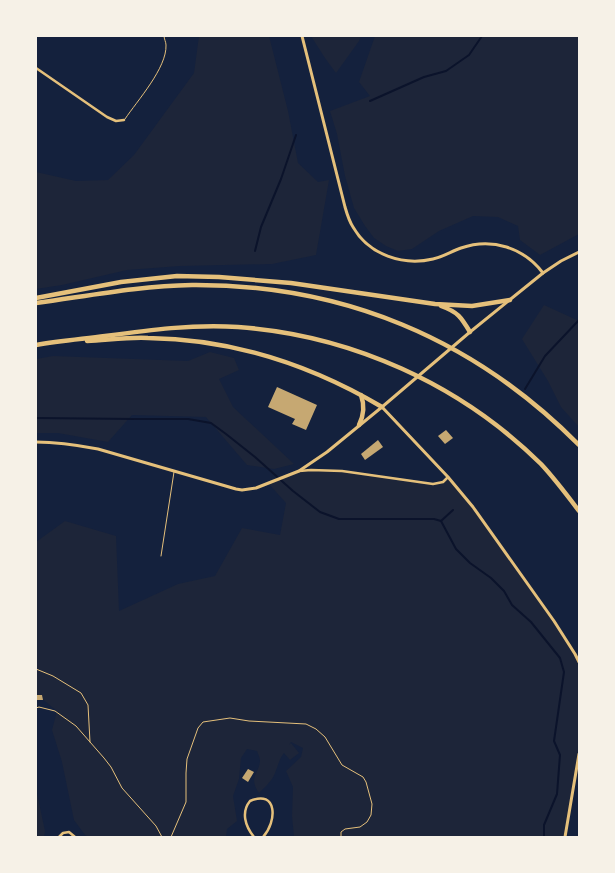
<svg xmlns="http://www.w3.org/2000/svg" width="615" height="873" viewBox="0 0 615 873" font-family="'PT Sans',sans-serif">
  <style>
    .green { fill: #1d2539 }
    .lines { fill: none; stroke-linecap: round; stroke-linejoin: round }
    .stream { stroke: #0b132b; stroke-width: 2 }
    .building { fill: #c6a872 }
    .path { stroke: #e5c07b; stroke-width: 1 }
    .service { stroke: #e5c07b; stroke-width: 1 }
    .minor { stroke: #e5c07b; stroke-width: 2.5 }
    .tertiary { stroke: #e5c07b; stroke-width: 3 }
    .motorway { stroke: #e5c07b; stroke-width: 4.5 }
  </style>
  <rect width="100%" height="100%" fill="#14213d"/>
  <g class="green">
    <polygon points="199,36 269,36 288,111 298,163 318,182 329,180 316,255 272,264 180,266 127,270 62,285 36,289 36,172 76,181 108,180 134,155 194,73"/>
    <polygon points="311,36 361,36 359,41 336,73 325,58"/>
    <polygon points="375,36 579,36 579,234 540,255 520,240 518,226 498,217 473,216 439,231 412,249 398,251 386,246 374,238 365,226 354,208 345,176 337,134 330,111 370,96 359,82"/>
    <polygon points="544,305 579,321 579,427 561,407 548,381 522,339"/>
    <polygon points="210,352 234,358 239,370 219,379 233,407 294,464 274,469 247,465 206,417 132,415 108,442 58,433 36,433 36,359 53,356 188,361"/>
    <path d="M326 470 433 484 443 482 448 477 473 507 554 621 579 662V754L565 837H294L292 816 293 787 286 771 301 757 303 748 291 742 289 745 291 743 299 753 290 760 284 753C279 759 278 766 275 773 272 781 265 787 259 793 248 777 259 774 260 761 260 758 258 754 257 751L247 749 241 758 239 779 233 796 237 821 227 829 226 837H88L85 835 74 820 62 762 52 730 57 711 41 698 36 702V542L65 521 116 536 119 611 178 584 215 576 242 528 280 535 286 503 268 483 299 471Z"/>
    <polygon points="36,789 45,831 44,837 36,837"/>
  </g>
  <g class="lines">
    <g class="stream">
      <polyline points="370,101 424,77 446,71 469,55 482,36"/>
      <polyline points="255,251 261,227 281,179 296,135"/>
      <polyline points="525,389 545,356 579,320"/>
      <polyline points="36,418 134,419 188,419 211,423 226,434 255,457 293,491 320,512 339,519 434,519 441,521 456,549 470,563 491,578 504,591 512,605 531,622 560,658 564,672 554,741 560,755 557,794 544,825 544,837"/>
      <polyline points="441,521 453,510"/>
    </g>
  </g>
  <g class="building">
    <polygon points="277,387 317,405 306,430 292,424 295,419 268,407"/>
    <polygon points="446,430 453,438 445,444 438,436"/>
    <polygon points="378,440 383,447 365,460 361,454"/>
    <polygon points="37,695 42,695 43,700 37,700"/>
    <polygon points="248,769 254,772 248,782 242,778"/>
  </g>
  <g class="lines">
    <g class="path">
      <polyline points="36,669 53,676 81,693 88,705 90,742"/>
      <polyline points="36,708 39,707 55,711 76,726 104,758 111,767 122,788 156,826 162,837"/>
      <polyline points="171,837 186,802 186,773 187,759 198,728 203,722 230,718 249,721 306,724 316,729 325,737 342,765 363,777 366,782 372,804 371,815 367,822 360,827 345,829 341,832 341,837"/>
    </g>
    <g class="service">
      <path d="M125 119C137 101 167 68 166 45 166 42 164 39 164 36"/>
      <polyline points="161,556 174,472"/>
    </g>
    <g class="minor">
      <polyline points="36,68 107,117 116,121 124,120"/>
      <polyline points="299,471 311,470 342,471 433,484 443,482 448,477"/>
      <polyline points="59,837 63,833 69,832 75,837"/>
      <path d="M254 837C245 826 241 812 250 801 278 789 277 822 263 837"/>
    </g>
    <g class="tertiary">
      <path d="M302 36 345 207C347 214 349 221 353 227 369 255 403 266 433 259 443 257 452 251 461 248 492 237 524 248 543 273"/>
      <polyline points="382,407 448,477 473,507 554,621 575,654 579,662"/>
      <path d="M36 442C58 442 77 445 98 449L236 489 242 490 256 488 299 471 327 452 382 407 470 332 543 273 561 261 579 252"/>
      <polyline points="565,837 579,754"/>
    </g>
    <g class="motorway">
      <polyline points="36,298 121,282 177,276 219,277 291,283 435,304 472,306 510,300"/>
      <path d="M36 303C88 296 139 286 192 285 342 284 473 338 579 445"/>
      <path d="M441 306C458 312 461 317 470 332"/>
      <path d="M87 341C108 340 128 337 148 338 232 339 311 365 382 407"/>
      <path d="M36 345C59 341 82 339 105 336 149 330 193 324 238 327 351 335 460 384 541 464 555 479 567 495 579 511"/>
      <path d="M359 425C364 415 365 406 361 395"/>
    </g>
  </g>
  <rect width="615" height="873" fill="none" stroke="#f6f1e7" stroke-width="74"/>
</svg>
